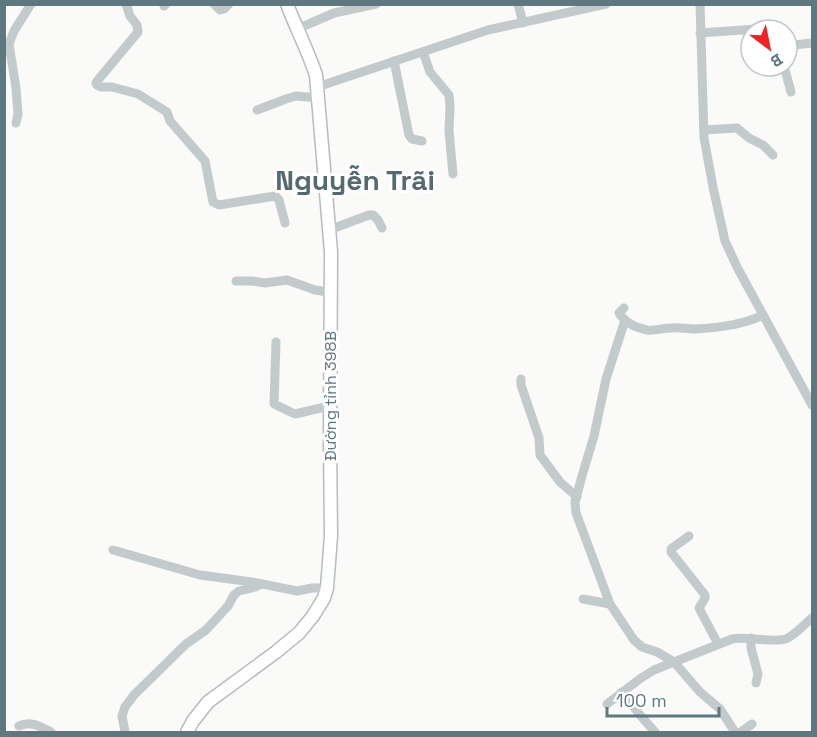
<svg xmlns="http://www.w3.org/2000/svg" width="817" height="737" viewBox="0 0 817 737" font-family="'Space Grotesk',sans-serif">
  <style>
    .lines { fill: none; stroke-linecap: round; stroke-linejoin: round }
    .major-casing { stroke: #b4bcbf; stroke-width: 15 }
    .minor { stroke: #c3cacc; stroke-width: 9 }
    .major { stroke: #fff; stroke-width: 12 }
    .labels { text-anchor: middle; dominant-baseline: central; stroke-width: 6; stroke-linejoin: round; paint-order: stroke }
    .street-label { font-size: 16px; fill: #5e787f; stroke: #fff }
    .town-label { font-size: 28px; font-weight: bold; fill: #556a6f; stroke: #fff }
  </style>
  <rect width="100%" height="100%" fill="#fafaf8"/>
  <g class="lines">
    <g class="major-casing">
      <path id="major" d="M187 732 193 721 208 702 276 652 299 633 313 616 324 598 327 588 331 536 330 440 331 252 316 75C308 51 296 28 287 4"/>
    </g>
    <g class="minor">
      <polyline points="126,4 130,16 137,25 138,32 98,80 96,83 97,85 101,87 112,87 138,94 167,112 170,121 205,161 213,202 219,205 225,204 275,196 279,200 285,223"/>
      <polyline points="214,4 220,10 224,9 229,4"/>
      <polyline points="518,4 523,23"/>
      <polyline points="700,4 704,138 713,187 725,241 737,267 812,405"/>
      <polyline points="164,6 166,4"/>
      <polyline points="297,29 334,13 376,4"/>
      <polyline points="700,33 756,29 761,30"/>
      <polyline points="787,43 794,45 812,43"/>
      <polyline points="423,52 430,72 449,95 450,107 449,131 453,174"/>
      <polyline points="394,61 409,135 412,139 422,141"/>
      <polyline points="784,66 791,92"/>
      <polyline points="317,87 488,30 606,4"/>
      <polyline points="257,110 286,99 296,96 319,98"/>
      <polyline points="16,123 18,114 16,88 9,44 14,31 31,4"/>
      <polyline points="704,130 737,128 749,138 763,145 773,155"/>
      <polyline points="329,230 369,215 373,215 378,220 382,228"/>
      <polyline points="236,281 252,281 265,283 287,280 315,290 328,292 330,298"/>
      <path d="M624 308 619 313C625 323 637 328 647 330 655 331 663 328 671 328 678 327 686 329 694 329 717 328 743 325 763 315"/>
      <polyline points="625,320 606,379 594,436 582,476 575,502 576,513 610,604 634,640 642,647 657,652 674,662 700,692 720,709 735,732"/>
      <polyline points="276,342 274,404 295,414 325,407 330,416"/>
      <polyline points="521,379 521,385 539,438 540,455 560,482 577,497"/>
      <polyline points="689,536 671,549 671,552 705,595 705,598 699,608 718,644"/>
      <polyline points="113,550 200,575 252,582 297,591 312,588 320,588 326,592"/>
      <polyline points="583,599 610,604"/>
      <polyline points="751,638 751,648 758,674 756,683"/>
      <polyline points="622,692 640,715 655,732"/>
      <path d="M607 704 641 678 654 670 732 639C748 636 771 643 786 639 795 635 805 624 812 618"/>
      <path d="M19 726C31 720 41 727 51 732"/>
      <polyline points="125,732 122,716 125,707 134,695 186,644 206,630 228,606 234,595 239,591 255,587 261,584"/>
      <polyline points="741,732 752,724"/>
    </g>
    <use href="#major" class="major"/>
  </g>
  <g class="labels">
    <g class="street-label">
      <text transform="translate(330 396) rotate(-90)">Đường tỉnh 398B</text>
    </g>
    <g class="town-label">
      <text x="355" y="180">Nguyễn Trãi</text>
    </g>
  </g>
  <rect width="817" height="737" fill="none" stroke="#5e787f" stroke-width="12"/>
  <g transform="translate(769 48) rotate(148)"><circle r="28" fill="#ffffff" stroke="#bfc9cc" stroke-width="1.5"/>
  <path d="M0-4.5L10 22L0 15L-10 22Z" fill="#f12221"/>
  <text y="-9" font-size="16" font-weight="bold" text-anchor="middle" fill="#5e787f">B</text>
  </g>
  <path d="M607 707v9h112v-9" fill="none" stroke="#5e787f" stroke-width="3"/>
  <text x="616" y="707" font-size="18" fill="#5e787f" stroke="#ffffff" stroke-width="4.5" paint-order="stroke">100 m</text>
</svg>
